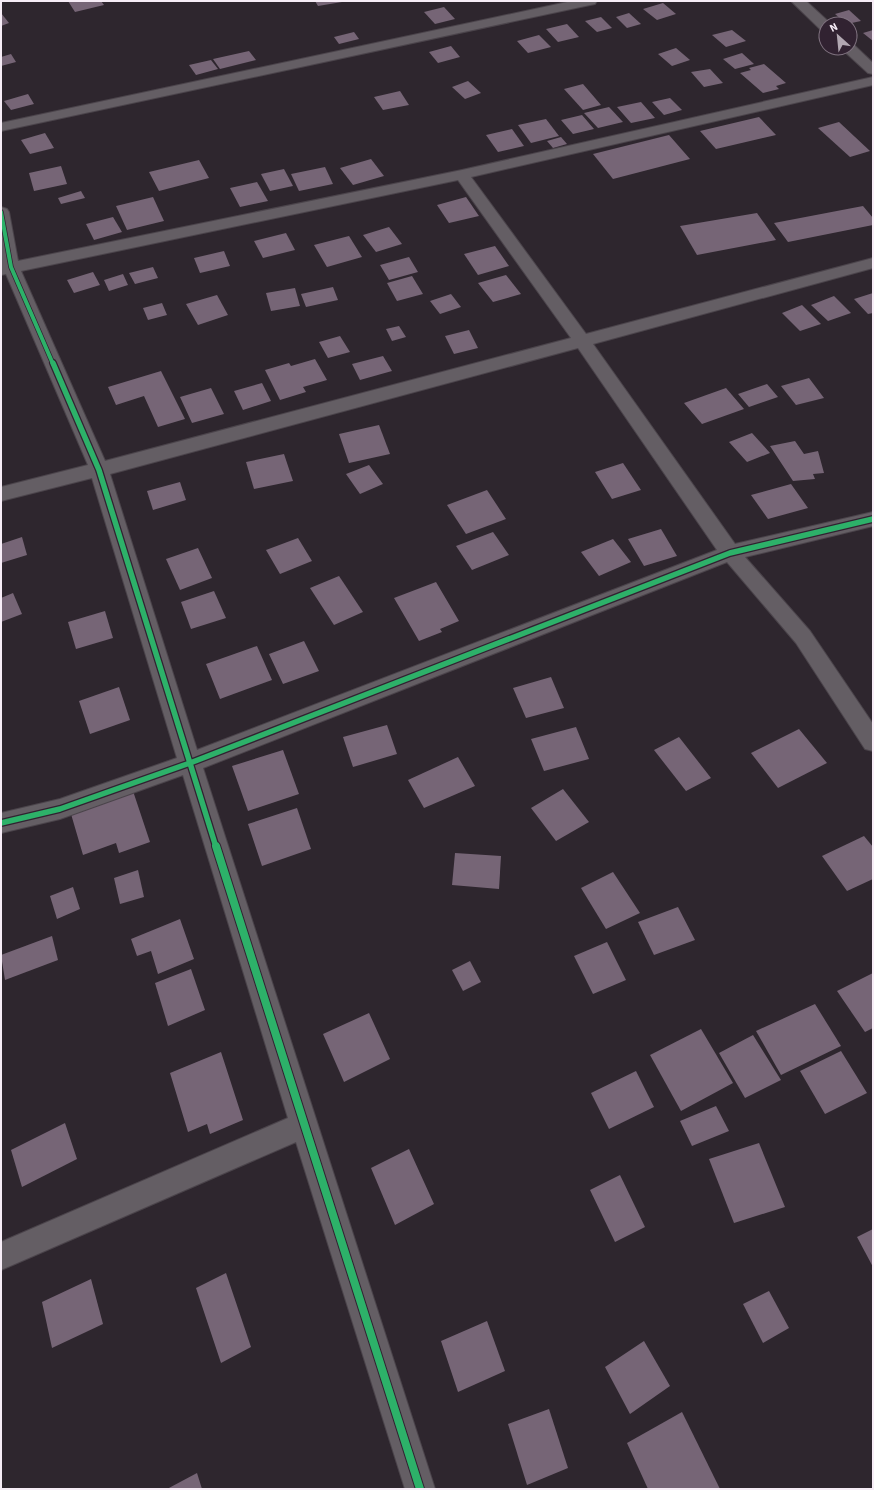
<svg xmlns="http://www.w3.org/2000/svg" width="874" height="1490" viewBox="0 0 874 1490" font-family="'Source Sans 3',sans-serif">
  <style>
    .building { fill: #766576 }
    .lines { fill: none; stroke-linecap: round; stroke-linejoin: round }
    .minor-casing { stroke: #4b444b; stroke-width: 2 }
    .minor { fill: #645e64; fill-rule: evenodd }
    .cycleway-far2-casing { stroke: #312231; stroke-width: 5.5 }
    .cycleway-far1-casing { stroke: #312231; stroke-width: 8 }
    .cycleway-casing { stroke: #312231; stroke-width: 10 }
    .cycleway-far2 { stroke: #2db169; stroke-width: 4 }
    .cycleway-far1 { stroke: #2db169; stroke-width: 5.5 }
    .cycleway { stroke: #2db169; stroke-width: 8 }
  </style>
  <rect width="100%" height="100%" fill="#2e262e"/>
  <g class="building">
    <polygon points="68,1 101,1 104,5 75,12"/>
    <polygon points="315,1 342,1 342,2 318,6"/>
    <polygon points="663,3 676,14 657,20 643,9"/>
    <polygon points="444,7 455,19 435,24 424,12"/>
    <polygon points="849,10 861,21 847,24 835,14"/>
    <polygon points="1,13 9,23 1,26"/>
    <polygon points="629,13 641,24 627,28 616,17"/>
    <polygon points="601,17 612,28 597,32 585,21"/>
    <polygon points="567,24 579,37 558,42 546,29"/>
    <polygon points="732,30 746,41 726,47 712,35"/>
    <polygon points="873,30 873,41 863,33"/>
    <polygon points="354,32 359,39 339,44 334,37"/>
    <polygon points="539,35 551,47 528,53 517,41"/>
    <polygon points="451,46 460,57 438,63 429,52"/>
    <polygon points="676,48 690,60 672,66 658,54"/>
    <polygon points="249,51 256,60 220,69 213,59"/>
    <polygon points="742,53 754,64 735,69 723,59"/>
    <polygon points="11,54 16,62 1,66 1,57"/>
    <polygon points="211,60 218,69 196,75 189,65"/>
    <polygon points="764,64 786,83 776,86 779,89 763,93 740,73 751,70 749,68"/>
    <polygon points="710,69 723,83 704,87 691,72"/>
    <polygon points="468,81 481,93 465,99 452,87"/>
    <polygon points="583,84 601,105 583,110 564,89"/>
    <polygon points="400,91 409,105 383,110 374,97"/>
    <polygon points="28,94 34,104 11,110 4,101"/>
    <polygon points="670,98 682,110 664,115 652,102"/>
    <polygon points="641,102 655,118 631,123 617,107"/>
    <polygon points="609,107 623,122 598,128 584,113"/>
    <polygon points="582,115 594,129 573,134 561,120"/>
    <polygon points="759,117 776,135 716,149 700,131"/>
    <polygon points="546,119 559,136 531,143 518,125"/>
    <polygon points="839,122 870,151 850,157 818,128"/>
    <polygon points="512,129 524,146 498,152 486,135"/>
    <polygon points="45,133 54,148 30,154 21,140"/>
    <polygon points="669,135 690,159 613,179 593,154"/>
    <polygon points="561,137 567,144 553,148 547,141"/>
    <polygon points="371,159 384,176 353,185 340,168"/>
    <polygon points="199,160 209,178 159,191 149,172"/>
    <polygon points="61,166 67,184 34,191 29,173"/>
    <polygon points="325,167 333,184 299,191 291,174"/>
    <polygon points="284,169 293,186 270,191 261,174"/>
    <polygon points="257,182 268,201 240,207 230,188"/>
    <polygon points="81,191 85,198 61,204 58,198"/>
    <polygon points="153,197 164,221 127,230 116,206"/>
    <polygon points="466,197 479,216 449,223 437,205"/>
    <polygon points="863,206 873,218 873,225 788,242 774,223"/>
    <polygon points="757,213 776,240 697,255 680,226"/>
    <polygon points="113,217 122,232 94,240 86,224"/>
    <polygon points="389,227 402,244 376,252 363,235"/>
    <polygon points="286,233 295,250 263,258 254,241"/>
    <polygon points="349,236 362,257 327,267 314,245"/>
    <polygon points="495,246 509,266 478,275 464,254"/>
    <polygon points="224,251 230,266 200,273 194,258"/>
    <polygon points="409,257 418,272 389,280 380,265"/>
    <polygon points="153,267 158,278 135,284 129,273"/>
    <polygon points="93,272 100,285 74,293 67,280"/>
    <polygon points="123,274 128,285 109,291 104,280"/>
    <polygon points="506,275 521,294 493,302 478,283"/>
    <polygon points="412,276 423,294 397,301 387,283"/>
    <polygon points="333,287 338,300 306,307 301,294"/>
    <polygon points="295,288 300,306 271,311 266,293"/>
    <polygon points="873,293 873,313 868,314 854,299"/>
    <polygon points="451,294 461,307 440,314 430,301"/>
    <polygon points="217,295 228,315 198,325 186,304"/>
    <polygon points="834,296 851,313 828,321 811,305"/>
    <polygon points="162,303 167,315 148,320 143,308"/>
    <polygon points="802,305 821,324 800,331 782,313"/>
    <polygon points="399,326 406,337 392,341 386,329"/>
    <polygon points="469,330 478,348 454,354 445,336"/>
    <polygon points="340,336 350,352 328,358 319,342"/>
    <polygon points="383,356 392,371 360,380 352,364"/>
    <polygon points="315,359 327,380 303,387 306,392 280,400 265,370 289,363 291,366"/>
    <polygon points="161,371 185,419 158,427 144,396 116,405 108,387"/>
    <polygon points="809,378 824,398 796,405 781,386"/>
    <polygon points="262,383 271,401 243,410 234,391"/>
    <polygon points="767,384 778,397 749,407 738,394"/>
    <polygon points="211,388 224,414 192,423 180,397"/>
    <polygon points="726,388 744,409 702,424 684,403"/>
    <polygon points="379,425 390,454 349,463 339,434"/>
    <polygon points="752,433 770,453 747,462 729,442"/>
    <polygon points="795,441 804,454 818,451 824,473 813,474 815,479 793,481 770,446"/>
    <polygon points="284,454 293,481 254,489 246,462"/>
    <polygon points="623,463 641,490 612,499 595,472"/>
    <polygon points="369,465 383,484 360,494 346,474"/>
    <polygon points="180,482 186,500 153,510 147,491"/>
    <polygon points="791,484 808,508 768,519 751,495"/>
    <polygon points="487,490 506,519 466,534 447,505"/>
    <polygon points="661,529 677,556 644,566 628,539"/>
    <polygon points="493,532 509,555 472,570 456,546"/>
    <polygon points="22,537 27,555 1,563 1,544"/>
    <polygon points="298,538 312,561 280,574 266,550"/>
    <polygon points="613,539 631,562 599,576 581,552"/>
    <polygon points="198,548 212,578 180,590 166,559"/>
    <polygon points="339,576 363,612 334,625 310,588"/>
    <polygon points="436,582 459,621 440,629 442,632 419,641 394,598"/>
    <polygon points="214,591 226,618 191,629 181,602"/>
    <polygon points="13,593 22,614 1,622 1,598"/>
    <polygon points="105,611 113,638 76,649 68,622"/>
    <polygon points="304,641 319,671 283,684 269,654"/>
    <polygon points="257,646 272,680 220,699 206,664"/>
    <polygon points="551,677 564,708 526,718 513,688"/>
    <polygon points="119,687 130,720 90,734 79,701"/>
    <polygon points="387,725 397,754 353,767 343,737"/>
    <polygon points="576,727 589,759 544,771 531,739"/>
    <polygon points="799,729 827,763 778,788 751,753"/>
    <polygon points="679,737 711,778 686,791 654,750"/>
    <polygon points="283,750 299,794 248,811 232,766"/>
    <polygon points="458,757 475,786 424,808 408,780"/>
    <polygon points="563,789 589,822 556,841 531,808"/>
    <polygon points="133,791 150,842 119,853 116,843 83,855 71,814"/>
    <polygon points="297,808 311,849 262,866 248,824"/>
    <polygon points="864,836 873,847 873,879 847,891 822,856"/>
    <polygon points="455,853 501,856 499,889 452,885"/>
    <polygon points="138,870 144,897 120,904 114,878"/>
    <polygon points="613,872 640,913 606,929 581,888"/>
    <polygon points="73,887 80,909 57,919 50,896"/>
    <polygon points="678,907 695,940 654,955 638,922"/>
    <polygon points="180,919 194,959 158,974 151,951 137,956 131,939"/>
    <polygon points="52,936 58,960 5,980 1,955"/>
    <polygon points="607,942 626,980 593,994 574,956"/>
    <polygon points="470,961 481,982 463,991 452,970"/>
    <polygon points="191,969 205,1010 168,1026 155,983"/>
    <polygon points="873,973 873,1028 865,1032 837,991"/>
    <polygon points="815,1004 841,1046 781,1075 756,1031"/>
    <polygon points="369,1013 390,1059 344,1082 323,1034"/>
    <polygon points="701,1029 733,1083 681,1111 650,1055"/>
    <polygon points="753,1035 781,1080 745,1098 719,1053"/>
    <polygon points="841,1051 867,1093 825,1114 800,1071"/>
    <polygon points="221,1052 243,1120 210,1134 207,1124 188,1132 170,1073"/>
    <polygon points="636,1071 654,1107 609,1129 591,1093"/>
    <polygon points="716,1106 729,1131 692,1146 680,1121"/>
    <polygon points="65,1123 77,1159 22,1187 11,1150"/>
    <polygon points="759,1143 785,1207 734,1223 709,1159"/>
    <polygon points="409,1149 434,1204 395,1225 371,1168"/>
    <polygon points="620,1175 645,1227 615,1242 590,1190"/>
    <polygon points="873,1229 873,1267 857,1237"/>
    <polygon points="226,1273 251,1347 221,1363 196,1288"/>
    <polygon points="91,1279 103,1324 52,1348 42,1302"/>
    <polygon points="769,1291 789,1328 763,1343 743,1304"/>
    <polygon points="487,1321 505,1371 458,1392 441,1341"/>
    <polygon points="644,1341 670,1386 630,1414 605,1367"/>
    <polygon points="549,1409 568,1468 527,1485 508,1424"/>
    <polygon points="682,1412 720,1489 648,1489 627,1443"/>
    <polygon points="197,1473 202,1489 167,1489"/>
  </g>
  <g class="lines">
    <g class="minor-casing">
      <g id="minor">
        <polygon points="572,1 597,1 595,4 590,5 1,131 1,123"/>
        <polygon points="791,1 806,1 831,24 826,24 826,31 821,30"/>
        <polygon points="850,44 854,45 873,63 873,74 868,73 844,51 842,48 850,48"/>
        <path d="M873 77V85L471 177 586 334 873 258V268L593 344 735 544 873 512V526L745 557 810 631 873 724V751L865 749 796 643 727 562 203 768 435 1489H405L296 1142 1 1270V1242L288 1118 183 775 60 819 1 833V813L60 799 177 758 92 478 1 501V487L88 465 6 274 1 275V265L2 264 1 256V207L7 209 9 212 18 261 462 170ZM458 180 571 338 105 461 21 271ZM578 348 717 550 197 750 110 474Z"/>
      </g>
    </g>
    <use href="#minor" class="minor"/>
    <g class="cycleway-far2-casing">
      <polyline id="cycleway-far2" points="1,212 11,267 53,364"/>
    </g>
    <g class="cycleway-far1-casing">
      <g id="cycleway-far1">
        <polyline points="53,363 99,470 216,847"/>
        <polyline points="1,823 60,809 190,763 730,553 873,519"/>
      </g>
    </g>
    <g class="cycleway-casing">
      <polyline id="cycleway" points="216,846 420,1489"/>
    </g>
    <use href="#cycleway-far2" class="cycleway-far2"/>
    <use href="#cycleway-far1" class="cycleway-far1"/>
    <use href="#cycleway" class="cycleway"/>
  </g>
  <rect width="874" height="1490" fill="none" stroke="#f7edf7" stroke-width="4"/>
  <g transform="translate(838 36) rotate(333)"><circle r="19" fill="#312231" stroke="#807380"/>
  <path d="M0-3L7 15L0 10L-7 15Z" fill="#b1a7b1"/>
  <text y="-6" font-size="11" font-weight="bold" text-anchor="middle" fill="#f7edf7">N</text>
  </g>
</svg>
